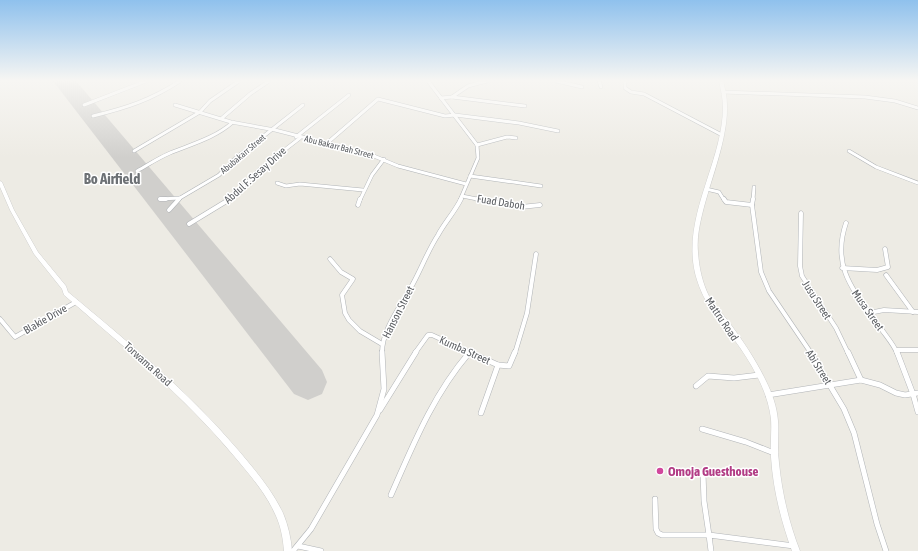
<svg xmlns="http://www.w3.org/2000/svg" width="918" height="551" viewBox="0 0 918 551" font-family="'Asap Condensed',sans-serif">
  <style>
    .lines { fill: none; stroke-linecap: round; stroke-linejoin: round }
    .runway { fill: #d0cfcc; fill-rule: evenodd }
    .minor-far2-casing { stroke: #b1b4b7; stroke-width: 4 }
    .minor-far1-casing { stroke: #b1b4b7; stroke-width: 5 }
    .minor-casing { stroke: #b1b4b7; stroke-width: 6 }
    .secondary-casing { stroke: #b0b3b7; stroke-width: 0.5 }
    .minor-far2 { stroke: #fff; stroke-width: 3 }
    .minor-far1 { stroke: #fff; stroke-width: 4 }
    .minor { stroke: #fff; stroke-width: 5 }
    .secondary { fill: #fff; fill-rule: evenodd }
    .hotel-dot { fill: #d1479c; stroke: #fff; stroke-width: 1.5 }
    .labels { text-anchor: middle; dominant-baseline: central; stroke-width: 3; stroke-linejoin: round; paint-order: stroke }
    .far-street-label { font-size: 9px; fill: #5c5f63; stroke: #fff }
    .street-label { font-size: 11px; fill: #5c5f63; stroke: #fff }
    .near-hotel-label { font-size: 13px; font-weight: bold; fill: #b23c85; stroke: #fff; text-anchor: start }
    .district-label { font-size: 15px; font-weight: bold; fill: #6d7175; stroke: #fff }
  </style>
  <rect width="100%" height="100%" fill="#edebe4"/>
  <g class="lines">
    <polygon class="runway" points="53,81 76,81 322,370 327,382 322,394 308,400 294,394"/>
    <g class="minor-far2-casing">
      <g id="minor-far2">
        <polyline points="428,81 477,145 478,158 460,200"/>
        <polyline points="556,81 582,87"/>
        <polyline points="599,81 601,87"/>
        <polyline points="625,81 625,88 631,92 644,94 722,135"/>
        <polyline points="723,92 865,97 895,101 918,108"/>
        <polyline points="452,97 525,106"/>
        <polyline points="441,98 452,97 468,86 487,81"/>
        <polyline points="84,105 146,81"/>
        <polyline points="175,105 231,122 275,130 369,154 398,166 466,184"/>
        <path d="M93 116C126 108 151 100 180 81"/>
        <polyline points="222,118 250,94 269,81"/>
        <polyline points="296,137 349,95"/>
        <polyline points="326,144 378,99 445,116 455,115 519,123 558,131"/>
        <polyline points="477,145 507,137 516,138"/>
        <polyline points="134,151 200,112 210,101 239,81"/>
        <polyline points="849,151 876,167 918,183"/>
        <path d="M137 171C148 165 158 158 170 153 192 144 215 138 233 122"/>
        <polyline points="470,176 541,186"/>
        <polyline points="277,183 286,186 300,184 363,190"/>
        <polyline points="706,189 719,192 724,200"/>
        <polyline points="462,196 482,200"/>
        <polyline points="180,198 219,175 237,157 303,105"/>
        <polyline points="160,199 180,198 178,200"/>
        <polyline points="228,200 234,196 260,169 300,138"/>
        <polyline points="360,200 372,175 384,159"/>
        <polyline points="753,200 754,187"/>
      </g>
    </g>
    <g class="minor-far1-casing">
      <g id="minor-far1">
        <polyline points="160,199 166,199"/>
        <polyline points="477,199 521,207 540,205"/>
        <polyline points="724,199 726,202 752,205"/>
        <polyline points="753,199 752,205 761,272 769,291 811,353"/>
        <polyline points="358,205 360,199"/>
        <polyline points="169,210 179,199"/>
        <polyline points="801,213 800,266 802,276 836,328 848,353"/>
        <path d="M846 223C830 270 857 294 882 330 887 337 894 345 897 353"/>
        <polyline points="189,224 230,199"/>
        <polyline points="330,259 341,272 353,279 342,295 345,313 349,320 360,331 382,344"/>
        <polyline points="842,268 877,270 888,267 885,249"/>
        <polyline points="886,275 913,312"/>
        <polyline points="869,313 884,310 918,312"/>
        <polyline points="0,319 15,337 76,302"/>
        <polyline points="896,350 918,350"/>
        <path d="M382 353C382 330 399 309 410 289 420 272 427 252 438 235 445 222 454 213 461 199"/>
        <polyline points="415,353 428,335 432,335 471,353"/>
        <polyline points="515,353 527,313 536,254"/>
      </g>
    </g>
    <g class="minor-casing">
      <g id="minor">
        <polyline points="469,352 498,365 481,413"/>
        <polyline points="810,352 844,409 854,433 877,524 886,551"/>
        <polyline points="848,352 861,380"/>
        <polyline points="897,352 913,394 918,412"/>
        <polyline points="498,365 509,366 515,352"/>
        <polyline points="696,386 708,376 734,378 759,375"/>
        <polyline points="768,395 861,380 880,385 896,393 905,395 918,393"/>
        <polyline points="380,410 416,352"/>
        <polyline points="702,429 746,442 774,453"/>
        <path d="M391 495C413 445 433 395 469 353"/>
        <polyline points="655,499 656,529 658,533 662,535 709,535 704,501 703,473"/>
        <polyline points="298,546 321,551"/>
        <polyline points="293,551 311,529 377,415 384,389 382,352"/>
        <polyline points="711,551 709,535 794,546"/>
      </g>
    </g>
    <g class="secondary-casing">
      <g id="secondary">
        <path d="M719 81H723C725 89 727 97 727 105 728 133 716 166 708 193 703 210 696 234 698 252 699 267 702 282 709 296 713 305 723 314 729 322 743 341 756 360 766 381 772 393 777 407 778 421 779 435 777 449 779 463 782 493 789 523 800 551H792C781 521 773 489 771 457 770 444 772 432 771 419 767 385 745 353 724 326 718 317 710 308 705 299 701 292 697 281 695 273 682 216 722 164 723 108 723 99 721 90 719 81Z"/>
        <path d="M0 181 2 182 14 210 38 252 66 286 68 292C128 342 188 391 239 451 255 470 272 490 283 513 288 525 291 538 292 551H284C283 539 281 527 276 516 266 493 249 474 234 456 184 396 123 346 64 295L62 289 34 254 10 210 0 187Z"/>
      </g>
    </g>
    <use href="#minor-far2" class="minor-far2"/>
    <use href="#minor-far1" class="minor-far1"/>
    <use href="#minor" class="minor"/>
    <use href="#secondary" class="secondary"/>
  </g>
  <linearGradient id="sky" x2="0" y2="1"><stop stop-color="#8fc1ed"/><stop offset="0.51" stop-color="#f7f6f3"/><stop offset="1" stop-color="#f7f6f3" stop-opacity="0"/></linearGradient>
  <rect width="918" height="158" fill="url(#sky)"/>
  <circle class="hotel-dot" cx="660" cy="471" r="4"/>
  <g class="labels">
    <g class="far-street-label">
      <text transform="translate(339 147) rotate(14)">Abu Bakarr Bah Street</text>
      <text transform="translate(243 154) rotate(-40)">Abubakarr Street</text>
    </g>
    <g class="street-label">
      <text transform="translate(255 175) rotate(-42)">Abdul F. Sesay Drive</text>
      <text transform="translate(501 202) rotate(9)">Fuad Daboh</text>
      <text transform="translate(817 300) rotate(57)">Jusu Street</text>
      <text transform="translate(868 310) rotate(55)">Musa Street</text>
      <text transform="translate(398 312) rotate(-63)">Hanson Street</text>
      <text transform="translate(45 319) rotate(-30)">Blakie Drive</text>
      <text transform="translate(722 319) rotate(56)">Mattru Road</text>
      <text transform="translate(465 350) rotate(24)">Kumba Street</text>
      <text transform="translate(148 364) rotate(42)">Torwama Road</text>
      <text transform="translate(819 367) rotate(58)">Abi Street</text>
    </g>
    <g class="near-hotel-label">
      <text x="668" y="471">Omoja Guesthouse</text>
    </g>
    <g class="district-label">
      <text x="112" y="178">Bo Airfield</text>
    </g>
  </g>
</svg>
